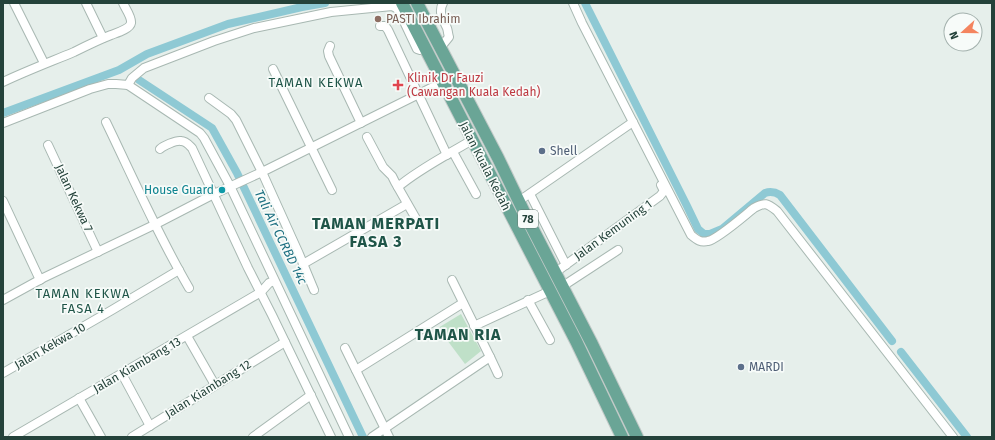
<svg xmlns="http://www.w3.org/2000/svg" width="995" height="440" viewBox="0 0 995 440" font-family="'Fira Sans',sans-serif">
  <style>
    .green { fill: #bfe0c8 }
    .lines { fill: none; stroke-linecap: round; stroke-linejoin: round }
    .canal { stroke: #8ec9d4; stroke-width: 8 }
    .minor-casing { stroke: #a8b8b2; stroke-width: 10 }
    .primary-casing { stroke: #c2cac8; stroke-width: 14 }
    .minor { stroke: #fff; stroke-width: 8 }
    .primary { stroke: #6aa596; stroke-width: 12 }
    .education-dot { fill: #8d6e63; stroke: #f7fbf9; stroke-width: 1.5 }
    .health-dot { fill: #e0444e; stroke: #f7fbf9; stroke-width: 1.5 }
    .service-dot { fill: #5c6f8a; stroke: #f7fbf9; stroke-width: 1.5 }
    .culture-dot { fill: #0f9aa8; stroke: #f7fbf9; stroke-width: 1.5 }
    .labels { text-anchor: middle; dominant-baseline: central; stroke-width: 3.5; stroke-linejoin: round; paint-order: stroke }
    .shield { fill: #f7fbf9; stroke: #637a73; stroke-width: 1 }
    .shield-label { font-size: 11px; font-weight: bold; fill: #24423a }
    .education-label { font-size: 12px; fill: #785e54; stroke: #f7fbf9; text-anchor: start }
    .health-label { font-size: 12px; fill: #be3a42; stroke: #f7fbf9; text-anchor: start }
    .service-label { font-size: 12px; fill: #4e5e75; stroke: #f7fbf9; text-anchor: start }
    .street-label { font-size: 12px; fill: #24423a; stroke: #f7fbf9 }
    .culture-label { font-size: 12px; fill: #0d838f; stroke: #f7fbf9; text-anchor: end }
    .neighbourhood-label { font-size: 13px; letter-spacing: 1px; fill: #1f5548; stroke: #f7fbf9 }
    .water-label { font-size: 13px; font-style: italic; fill: #1c6f80; stroke: #f7fbf9 }
    .district-label { font-size: 16px; font-weight: bold; letter-spacing: 1px; fill: #1f5548; stroke: #f7fbf9 }
  </style>
  <rect width="100%" height="100%" fill="#e6efeb"/>
  <polygon class="green" points="461,314 481,351 465,364 438,328"/>
  <g class="lines">
    <g class="canal">
      <path d="M585 3 687 206 698 229 704 234H710L722 229 765 193C771 191 775 192 780 195L892 341"/>
      <polyline points="139,80 212,128 237,173 363,437"/>
      <polyline points="3,113 119,70 147,54 228,24 302,7 325,3"/>
      <polyline points="901,352 967,437"/>
    </g>
    <g class="minor-casing">
      <g id="minor">
        <polyline points="14,3 44,63"/>
        <polyline points="86,3 103,38"/>
        <path d="M573 3 582 23 691 235C697 240 701 243 708 241 718 239 745 215 754 208 765 202 767 203 777 211L953 437"/>
        <polyline points="380,26 385,26 388,30 447,155"/>
        <polyline points="330,46 328,51 329,56 361,123"/>
        <path d="M440 48 449 37C448 34 448 31 447 28 443 19 438 12 443 3"/>
        <polyline points="273,69 332,190"/>
        <path d="M3 82C26 71 50 62 74 52 86 46 98 40 111 35 116 33 130 29 131 23 132 17 125 8 123 3"/>
        <polyline points="128,85 132,78 144,68 214,41 254,28 331,12 392,6 396,8 399,11 417,49 420,50 424,48"/>
        <polyline points="209,98 231,114 236,120 262,172 299,254 314,290"/>
        <path d="M106 122C133 178 158 235 189 288"/>
        <polyline points="3,123 90,89 108,84 116,84 128,85 200,133 204,138 230,186 349,437"/>
        <polyline points="367,137 383,167 392,176 395,182 419,224"/>
        <polyline points="48,145 98,252"/>
        <path d="M160 149C163 146 176 140 181 141 186 141 189 145 192 148L248 268 272 315 331 437"/>
        <polyline points="453,152 476,194"/>
        <path d="M398 187C419 169 449 154 472 140"/>
        <polyline points="530,194 566,265"/>
        <polyline points="3,201 40,280"/>
        <polyline points="519,201 633,122"/>
        <polyline points="303,264 407,204"/>
        <polyline points="556,272 660,196 664,191 661,185"/>
        <polyline points="563,286 618,250"/>
        <polyline points="3,300 43,278 156,224 214,194 262,172 443,82"/>
        <polyline points="528,300 550,340"/>
        <polyline points="474,326 550,291"/>
        <polyline points="187,336 215,385"/>
        <polyline points="345,348 389,437"/>
        <polyline points="490,357 498,374"/>
        <polyline points="356,370 463,303"/>
        <polyline points="3,373 112,310 179,270"/>
        <polyline points="122,374 150,426"/>
        <polyline points="79,398 101,437"/>
        <polyline points="13,437 261,292 269,283 274,281"/>
        <polyline points="132,437 285,342"/>
        <polyline points="253,437 311,395"/>
        <polyline points="372,437 490,357 452,280"/>
      </g>
    </g>
    <g class="primary-casing">
      <g id="primary">
        <polyline points="402,3 576,341 622,437"/>
        <polyline points="417,3 498,158 526,216 592,344 637,437"/>
      </g>
    </g>
    <use href="#minor" class="minor"/>
    <use href="#primary" class="primary"/>
  </g>
  <circle class="education-dot" cx="378" cy="19" r="4"/>
  <path class="health-dot" d="M396 79h4v4h4v4h-4v4h-4v-4h-4v-4h4z"/>
  <g class="service-dot">
    <circle cx="542" cy="151" r="4"/>
    <circle cx="741" cy="367" r="4"/>
  </g>
  <circle class="culture-dot" cx="222" cy="190" r="4"/>
  <g class="labels">
    <rect class="shield" x="518" y="210" width="20" height="18" rx="3"/>
    <g class="shield-label">
      <text x="528" y="219">78</text>
    </g>
    <g class="education-label">
      <text x="386" y="19">PASTI Ibrahim</text>
    </g>
    <g class="health-label">
      <text x="407" y="78">Klinik Dr Fauzi<tspan x="407" dy="14">(Cawangan Kuala Kedah)</tspan></text>
    </g>
    <g class="service-label">
      <text x="550" y="151">Shell</text>
      <text x="749" y="367">MARDI</text>
    </g>
    <g class="street-label">
      <text transform="translate(485 166) rotate(63)">Jalan Kuala Kedah</text>
      <text transform="translate(74 198) rotate(65)">Jalan Kekwa 7</text>
      <text transform="translate(613 230) rotate(-36)">Jalan Kemuning 1</text>
      <text transform="translate(50 346) rotate(-30)">Jalan Kekwa 10</text>
      <text transform="translate(137 365) rotate(-30)">Jalan Kiambang 13</text>
      <text transform="translate(208 389) rotate(-32)">Jalan Kiambang 12</text>
    </g>
    <g class="culture-label">
      <text x="214" y="190">House Guard</text>
    </g>
    <g class="neighbourhood-label">
      <text x="316" y="82">TAMAN KEKWA</text>
      <text x="83" y="293">TAMAN KEKWA<tspan x="83" dy="15">FASA 4</tspan></text>
    </g>
    <g class="water-label">
      <text transform="translate(281 237) rotate(64)">Tali Air CCRBD 14c</text>
    </g>
    <g class="district-label">
      <text x="376" y="223">TAMAN MERPATI<tspan x="376" dy="18">FASA 3</tspan></text>
      <text x="458" y="334">TAMAN RIA</text>
    </g>
  </g>
  <rect width="995" height="440" fill="none" stroke="#24423a" stroke-width="8"/>
  <g transform="translate(963 32) rotate(249)"><circle r="19" fill="#f7fbf9" stroke="#a3b1ad"/>
  <path d="M0-3L7 15L0 10L-7 15Z" fill="#f4845f"/>
  <text y="-6" font-size="11" font-weight="bold" text-anchor="middle" fill="#24423a">N</text>
  </g>
</svg>
